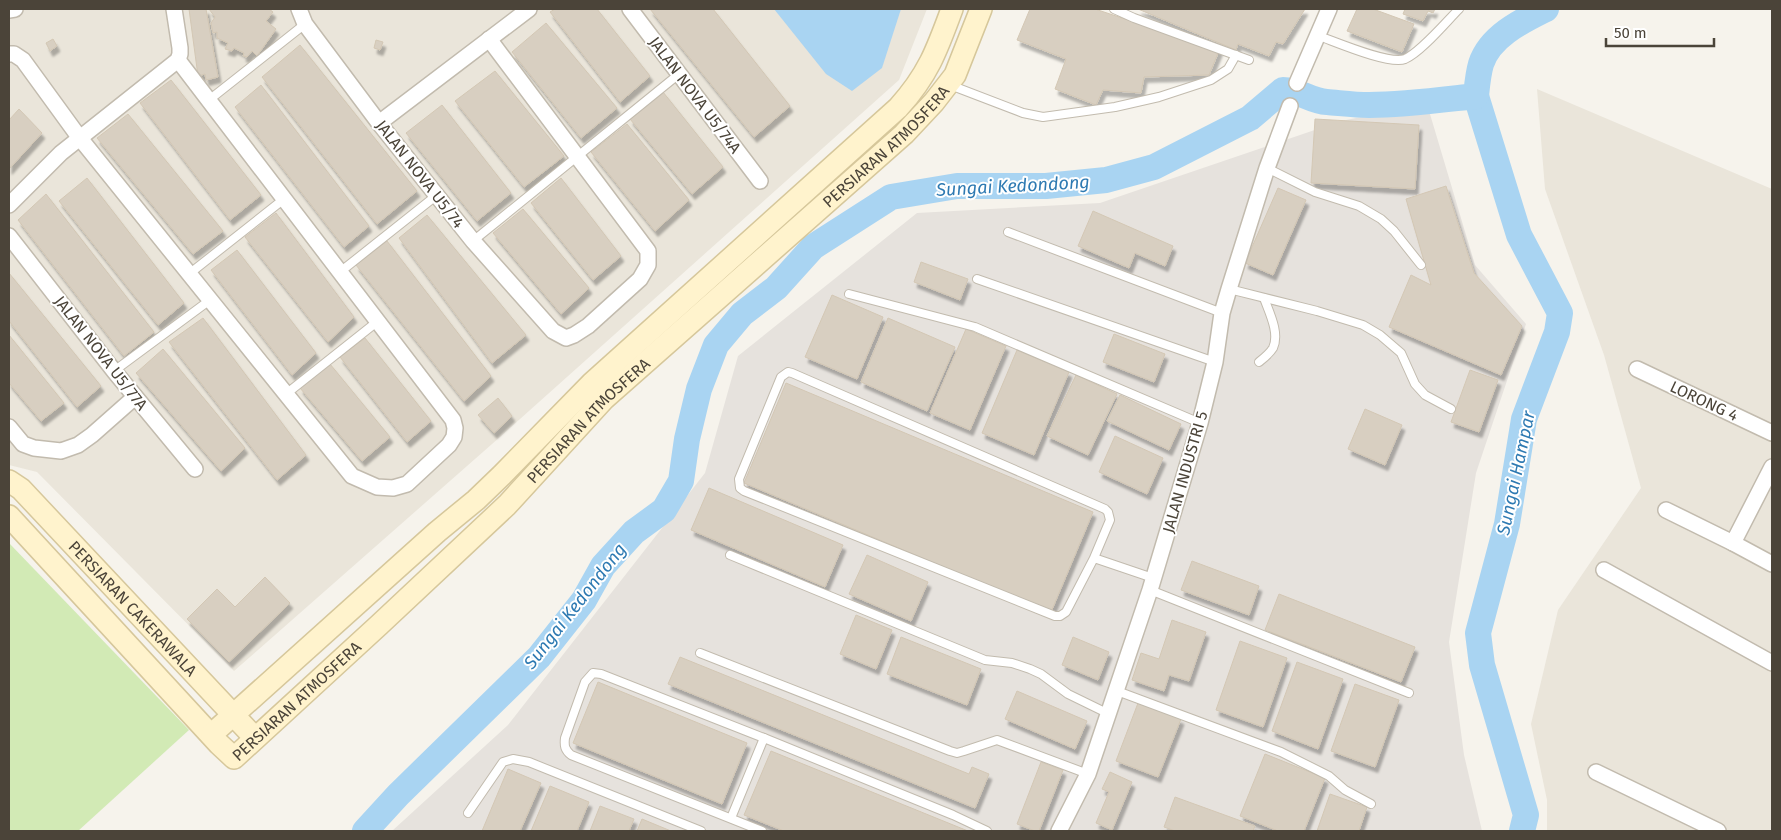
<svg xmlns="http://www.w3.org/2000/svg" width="1781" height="840" viewBox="0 0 1781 840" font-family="'Fira Sans',sans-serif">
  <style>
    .residential { fill: #eae5da }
    .industrial { fill: #e6e2dd }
    .green { fill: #d2eab5 }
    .water { fill: #a9d4f2 }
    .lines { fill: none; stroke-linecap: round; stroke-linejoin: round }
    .river { stroke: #a9d4f2; stroke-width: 26 }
    .building { fill: #d8cfc1; stroke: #d3c7b4; filter: url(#shadow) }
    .lane-casing { stroke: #c2bbae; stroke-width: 10 }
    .street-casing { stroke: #c2bbae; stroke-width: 18 }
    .secondary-casing { stroke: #d6c79b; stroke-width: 24 }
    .lane { stroke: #fff; stroke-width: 8 }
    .street { stroke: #fff; stroke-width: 15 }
    .secondary { stroke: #fff3cd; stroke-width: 21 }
    .labels { text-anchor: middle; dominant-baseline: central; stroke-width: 4; stroke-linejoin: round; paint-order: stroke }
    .street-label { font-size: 16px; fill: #4b4439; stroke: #fff }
    .water-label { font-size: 18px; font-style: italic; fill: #2e7ab2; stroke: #fff }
  </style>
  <defs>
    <filter id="shadow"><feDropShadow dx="3" dy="5.5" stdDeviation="1" flood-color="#0004"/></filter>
  </defs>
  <rect width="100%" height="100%" fill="#f6f3ec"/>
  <g class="residential">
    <polygon points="9,9 927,9 899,80 500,437 234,671 37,472 9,465"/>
    <polygon points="1537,89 1772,189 1772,831 1547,831 1547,800 1531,724 1558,610 1641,488 1604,355 1545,189"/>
  </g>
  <polygon class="industrial" points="1427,104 1475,265 1526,324 1476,473 1449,642 1464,755 1482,831 392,831 508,725 705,473 738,356 917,213 1100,203 1341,121"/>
  <polygon class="green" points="9,543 189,730 78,831 9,831"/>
  <polygon class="water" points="774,9 901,9 882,68 852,91 826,74"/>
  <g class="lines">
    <g class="river">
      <polyline points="1476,96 1519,235 1560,313 1557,332 1524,419 1507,524 1478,633 1482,665 1526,815 1522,831"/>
      <path d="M365 831 398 795 539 657 584 600 603 566 634 532 664 510 681 481 687 439 699 389 716 345 742 314 776 288 813 247 891 197 957 186H1046L1106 180 1154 167 1250 118 1283 90C1300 90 1310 101 1327 102 1340 103 1355 105 1369 105 1405 105 1440 100 1476 96 1477 86 1478 74 1481 64 1490 36 1522 21 1546 9"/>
    </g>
  </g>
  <g class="building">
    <polygon points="189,9 206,9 218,77 206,80 205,74 198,76"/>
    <polygon points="209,9 269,9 273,12 266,21 276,29 257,56 252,51 247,57 243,56 244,53 234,48 232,51 225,49 228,43 217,38 217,32 213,33 211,23 215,17"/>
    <polygon points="555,9 597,9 650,76 620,102 550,12"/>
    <polygon points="650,9 713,9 790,106 754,137"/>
    <polygon points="1030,9 1095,9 1131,21 1134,18 1221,46 1209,75 1144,77 1141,93 1103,90 1096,105 1055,89 1066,59 1017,40"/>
    <polygon points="1138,9 1305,9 1283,44 1276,42 1269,56 1238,44 1236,50"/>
    <polygon points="1357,9 1373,9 1414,24 1402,52 1347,31"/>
    <polygon points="1405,9 1435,9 1433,13 1428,11 1423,21 1403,14"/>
    <polygon points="546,23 617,108 581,138 512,52"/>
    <polygon points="53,39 57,46 50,51 46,43"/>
    <polygon points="376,40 383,42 380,50 374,48"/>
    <polygon points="300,45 417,191 377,224 262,77"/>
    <polygon points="495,71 564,156 524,187 455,101"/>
    <polygon points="171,80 261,195 230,220 140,103"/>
    <polygon points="261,85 369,226 344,247 235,107"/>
    <polygon points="663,92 723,167 692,194 630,119"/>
    <polygon points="442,105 511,193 477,221 406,133"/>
    <polygon points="19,109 42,133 9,169 9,120"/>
    <polygon points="128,114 223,231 193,254 97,138"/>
    <polygon points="1315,119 1419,125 1415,189 1311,183"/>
    <polygon points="627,124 689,200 655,231 591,152"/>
    <polygon points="87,178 184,303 158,325 59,201"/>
    <polygon points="561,178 621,256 593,280 531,203"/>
    <polygon points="1446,186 1474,273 1522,326 1501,375 1389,327 1411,275 1431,285 1406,199"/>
    <polygon points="1278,188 1306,200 1273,275 1245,263"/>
    <polygon points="46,194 154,332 124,356 18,220"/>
    <polygon points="523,209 589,288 561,314 493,233"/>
    <polygon points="1093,211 1173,246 1165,266 1135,253 1129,268 1078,246"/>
    <polygon points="276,213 354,317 328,342 245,237"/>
    <polygon points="427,215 526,335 492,363 399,238"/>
    <polygon points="387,241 491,376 464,401 356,265"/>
    <polygon points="237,250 316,353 292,375 211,270"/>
    <polygon points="921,262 968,279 960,300 914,282"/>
    <polygon points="9,273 101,386 77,407 9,321"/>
    <polygon points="832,295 883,317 857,379 805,357"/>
    <polygon points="203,318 306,455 277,480 169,342"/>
    <polygon points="888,318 955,347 927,411 861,382"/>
    <polygon points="966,329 1006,346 970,430 930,413"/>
    <polygon points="1114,334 1165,354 1154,382 1103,362"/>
    <polygon points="9,335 64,403 41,421 9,383"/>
    <polygon points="365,338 431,421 407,442 340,357"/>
    <polygon points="163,349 245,448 221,471 136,373"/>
    <polygon points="1017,350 1069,372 1034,455 982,433"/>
    <polygon points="330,364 390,437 362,461 300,388"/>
    <polygon points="1470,370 1498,380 1479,432 1451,422"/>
    <polygon points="1076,375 1117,394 1088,455 1047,436"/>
    <polygon points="786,383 1093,512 1051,612 744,483"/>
    <polygon points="1120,395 1181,424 1169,450 1107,421"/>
    <polygon points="498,398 512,416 494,433 478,415"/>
    <polygon points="1365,409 1402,425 1385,465 1348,449"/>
    <polygon points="1115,436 1163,458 1147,494 1099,472"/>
    <polygon points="709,488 843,545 825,587 691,530"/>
    <polygon points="867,555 928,582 911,621 849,594"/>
    <polygon points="1192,561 1259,586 1249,615 1181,590"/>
    <polygon points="265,577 290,603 229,662 187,619 217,589 235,607"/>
    <polygon points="1279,594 1415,647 1401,682 1265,630"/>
    <polygon points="856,615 892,630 876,669 840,654"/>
    <polygon points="1172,620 1206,632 1189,681 1169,675 1164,691 1132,680 1141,653 1159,659"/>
    <polygon points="901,637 981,669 967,705 887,674"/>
    <polygon points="1073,637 1109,652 1098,680 1062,665"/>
    <polygon points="1240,641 1287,658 1263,727 1216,710"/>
    <polygon points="680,657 969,774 972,767 989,774 975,808 668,684"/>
    <polygon points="1297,662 1343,679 1318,749 1272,731"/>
    <polygon points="598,682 747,743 722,804 573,743"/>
    <polygon points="1355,684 1399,700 1375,767 1331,751"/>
    <polygon points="1017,691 1087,721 1075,749 1005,719"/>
    <polygon points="1138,703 1181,719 1158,777 1116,761"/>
    <polygon points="771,751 968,831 784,831 744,815"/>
    <polygon points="1265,754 1325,778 1304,831 1278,831 1240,816"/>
    <polygon points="1041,762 1063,770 1039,831 1035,831 1017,824"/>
    <polygon points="508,769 541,783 520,831 482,831"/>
    <polygon points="1110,772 1132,782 1112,830 1096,823 1109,792 1102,789"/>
    <polygon points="550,786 589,802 577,831 531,831"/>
    <polygon points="1330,794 1367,807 1359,831 1317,831"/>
    <polygon points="1175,797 1255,826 1253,831 1175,831 1164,827"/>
    <polygon points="600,806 634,819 629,831 590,831"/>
    <polygon points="642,819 671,831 637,831"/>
  </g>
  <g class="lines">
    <g class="lane-casing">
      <g id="lane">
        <polyline points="1114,9 1134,18 1249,60"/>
        <path d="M1319 36C1336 42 1389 65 1405 59 1421 52 1446 22 1459 9"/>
        <polyline points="950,85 1023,113 1043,117 1115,107 1159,97 1211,80 1228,69 1236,55"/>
        <polyline points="209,100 305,24"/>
        <polyline points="1267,168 1315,192 1359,206 1381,219 1394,231 1421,265"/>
        <polyline points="1008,232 1222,313"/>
        <polyline points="473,241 679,74"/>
        <polyline points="340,272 437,195"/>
        <polyline points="189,274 284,199"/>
        <polyline points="977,279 1215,362"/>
        <polyline points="1229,289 1317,311 1363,325 1380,335 1401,353 1415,384 1425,395 1451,409"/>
        <polyline points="849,294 975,327 1200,423"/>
        <path d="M1259 362C1264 358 1270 353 1273 348 1280 333 1269 312 1264 298"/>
        <polyline points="114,371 210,300"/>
        <polyline points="286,394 378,321"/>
        <polyline points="730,555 985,660 1012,663 1030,669 1041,674 1068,694 1109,714"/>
        <polyline points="1094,558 1110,520 1108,512 1105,509 792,373 788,372 781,377 739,479 740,488 744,491 1055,616 1060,616 1066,612 1094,558 1153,578"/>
        <polyline points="1150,590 1409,693"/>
        <polyline points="700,653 950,751 957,753 964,751 997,740 1088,774"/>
        <polyline points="1117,691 1281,752 1329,776 1345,790 1371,804"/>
        <polyline points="468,813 503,762 513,759 529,762 701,831"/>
        <polyline points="731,818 764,738"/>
        <path d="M762 831 571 755C565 750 564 746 565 738L585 682 593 673 601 674 764 738 953 815 987 831"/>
      </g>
    </g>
    <g class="street-casing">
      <g id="street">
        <polyline points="299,9 305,24 379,123 473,241 553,331 566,338 574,335 588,326 640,279 648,265 648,251 489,39"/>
        <polyline points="630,9 760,181"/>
        <polyline points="9,10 15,9"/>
        <polyline points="9,54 14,54 23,60 79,137 352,476 377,487 393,488 407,484 449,445 454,437 455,428 453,420 178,60"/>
        <polyline points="1297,83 1329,9"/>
        <polyline points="379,123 529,9"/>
        <polyline points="9,205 61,153 178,60 180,54 180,48 174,9"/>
        <polyline points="9,236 114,371 195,469"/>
        <polyline points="1637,369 1772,433"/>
        <polyline points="9,427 23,444 34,448 61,451 78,445 92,435 135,397"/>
        <polyline points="1666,510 1733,543 1772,467"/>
        <polyline points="1733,543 1772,564"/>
        <polyline points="1604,570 1772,663"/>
        <polyline points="1596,772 1718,831"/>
        <polyline points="1059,831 1088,774 1150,590 1200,423 1215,362 1222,313 1229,289 1267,168 1290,106"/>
      </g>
    </g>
    <g class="secondary-casing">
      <g id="secondary">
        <path id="s1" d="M9 481 21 489 255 738"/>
        <path id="s2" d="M9 516 219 744 234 758 379 625 507 505 604 399 904 134 934 102 955 75 981 9"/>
        <path d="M212 734 437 532 476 500 502 475 592 383 898 108C928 75 937 50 952 9"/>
      </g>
    </g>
    <use href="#lane" class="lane"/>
    <use href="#street" class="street"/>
    <use href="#secondary" class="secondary"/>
  </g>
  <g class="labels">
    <g class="street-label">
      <text transform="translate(695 95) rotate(53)">JALAN NOVA U5/74A</text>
      <text stroke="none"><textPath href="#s2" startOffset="1225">PERSIARAN ATMOSFERA</textPath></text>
      <text transform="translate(420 174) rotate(52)">JALAN NOVA U5/74</text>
      <text transform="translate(101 353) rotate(52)">JALAN NOVA U5/77A</text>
      <text transform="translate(1704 401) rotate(25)">LORONG 4</text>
      <text stroke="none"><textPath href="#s2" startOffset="820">PERSIARAN ATMOSFERA</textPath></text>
      <text transform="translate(1185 472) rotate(-74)">JALAN INDUSTRI 5</text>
      <text stroke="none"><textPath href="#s1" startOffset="178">PERSIARAN CAKERAWALA</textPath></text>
      <text stroke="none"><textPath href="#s2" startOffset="415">PERSIARAN ATMOSFERA</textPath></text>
    </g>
    <g class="water-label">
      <text transform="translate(1013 186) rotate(-3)">Sungai Kedondong</text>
      <text transform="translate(1516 473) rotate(-78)">Sungai Hampar</text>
      <text transform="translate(575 606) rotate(-52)">Sungai Kedondong</text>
    </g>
  </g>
  <rect width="1781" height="840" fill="none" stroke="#4b4439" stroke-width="20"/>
  <path d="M1606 38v8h108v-8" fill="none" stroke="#4b4439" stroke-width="2.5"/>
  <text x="1614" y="38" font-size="15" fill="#4b4439" stroke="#ffffff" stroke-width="4" paint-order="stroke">50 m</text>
</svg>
